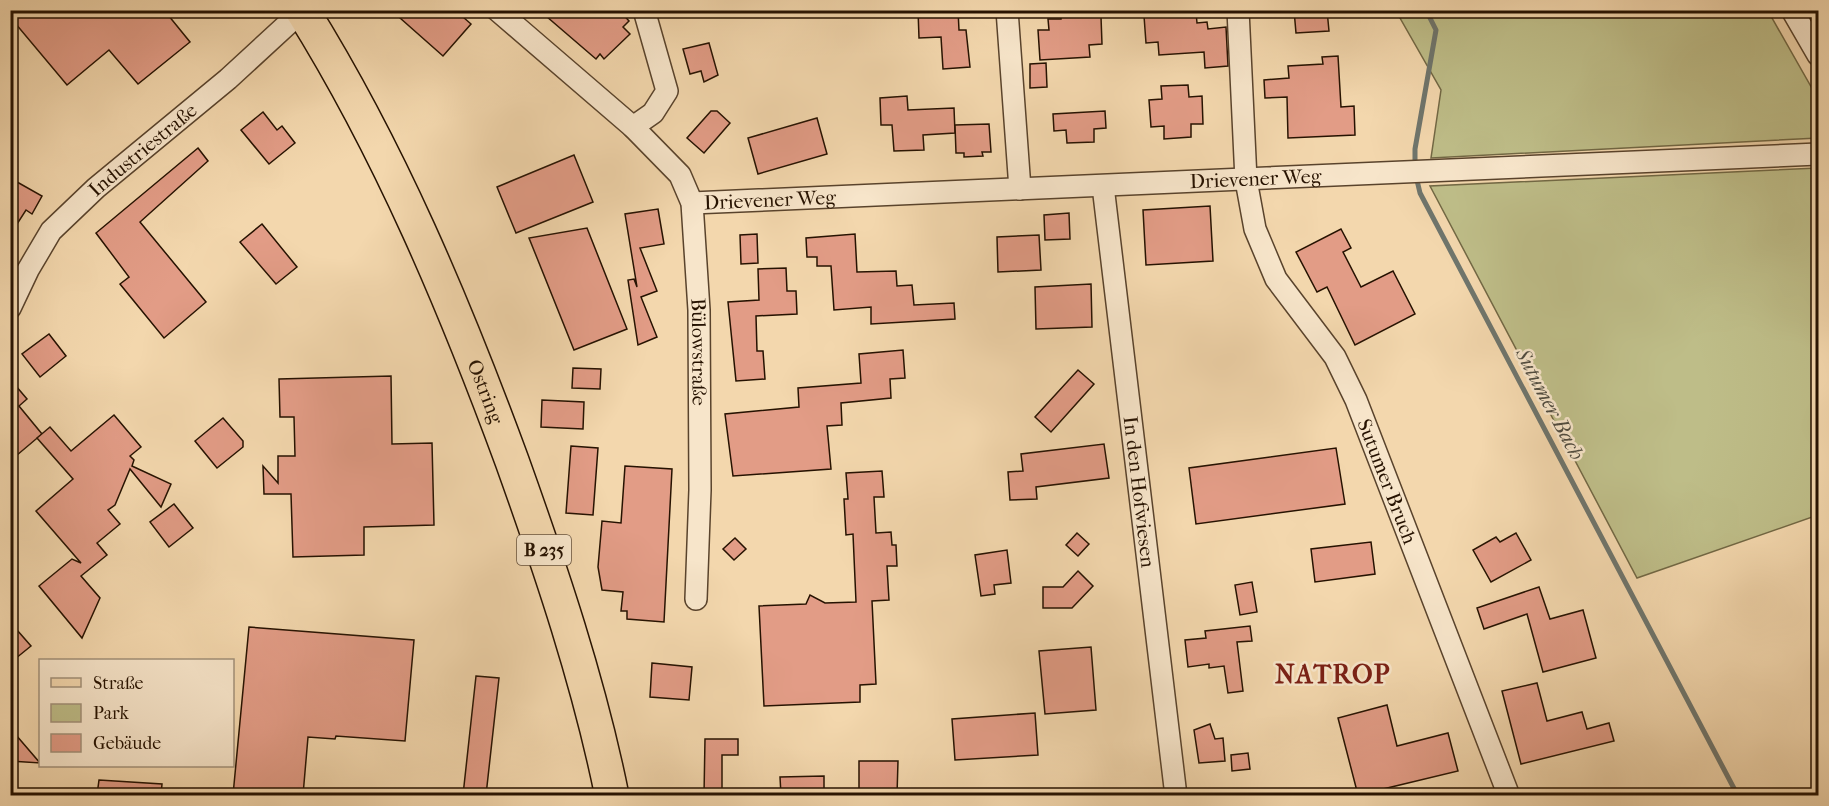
<svg xmlns="http://www.w3.org/2000/svg" width="1829" height="806" viewBox="0 0 1829 806" font-family="'IM FELL French Canon',serif">
  <style>
    .green { fill: #bebd88; stroke: #726844; stroke-width: 1.5 }
    .lines { fill: none; stroke-linecap: round; stroke-linejoin: round }
    .stream { stroke: #6f756c; stroke-width: 5 }
    .building { fill: #e29c86; stroke: #261201; stroke-width: 1.5 }
    .minor-casing { stroke: #59432c; stroke-width: 24 }
    .primary-casing { stroke: #261201; stroke-width: 36 }
    .minor { stroke: #f7e5ca; stroke-width: 21 }
    .primary { stroke: #f3d7ad; stroke-width: 33 }
    .labels { text-anchor: middle; dominant-baseline: central; stroke-width: 5; stroke-linejoin: round; paint-order: stroke }
    .shield { fill: #f7e5ca; stroke: #65513d; stroke-width: 1.5 }
    .shield-label { font-size: 18px; font-weight: bold; fill: #261201 }
    .street-label { font-size: 20px; fill: #261201; stroke: #f7e5ca }
    .water-label { font-size: 21px; font-style: italic; fill: #504c40; stroke: #f7e5ca }
    .district-label { font-size: 26px; font-weight: bold; letter-spacing: 1.5px; fill: #7a1f14; stroke: #f7e5ca }
  </style>
  <rect width="100%" height="100%" fill="#f3d7ad"/>
  <filter id="stains"><feTurbulence type="fractalNoise" baseFrequency=".00333" numOctaves="4"/><feColorMatrix values="0 0 0 0 .2 0 0 0 0 .09 0 0 0 0 .02 0 0 0 .5 -.17"/></filter>
  <radialGradient id="worn" r=".72"><stop offset=".6" stop-color="#630" stop-opacity="0"/><stop offset="1" stop-color="#630" stop-opacity=".3"/></radialGradient>
  <g class="green">
    <polygon points="1396,11 1768,11 1818,99 1818,138 1431,158 1441,90"/>
    <polygon points="1818,168 1818,515 1637,578 1430,186"/>
  </g>
  <g class="lines">
    <g class="stream">
      <polyline points="1415,166 1415,149 1436,30 1426,10"/>
      <polyline points="1416,176 1420,193 1738,796"/>
    </g>
  </g>
  <g class="building">
    <polygon points="10,10 164,10 190,42 138,84 109,50 67,85 10,17"/>
    <polygon points="391,10 455,10 471,24 443,56"/>
    <polygon points="539,10 619,10 629,21 623,27 630,34 604,59 600,54 596,59"/>
    <polygon points="918,10 958,10 959,30 966,30 970,67 943,69 941,37 919,38"/>
    <polygon points="1061,10 1088,10 1088,17 1101,17 1102,44 1089,45 1090,57 1040,60 1038,30 1049,30 1048,19 1061,19"/>
    <polygon points="1156,10 1196,12 1197,23 1207,22 1208,29 1226,27 1228,66 1205,68 1204,52 1159,55 1158,42 1146,43 1144,16 1157,15"/>
    <polygon points="1294,10 1327,10 1329,31 1296,33"/>
    <polygon points="709,43 718,75 704,82 701,71 690,74 683,49"/>
    <polygon points="1338,56 1341,107 1354,106 1355,135 1288,138 1287,97 1265,98 1264,80 1289,78 1288,66 1323,64 1322,57"/>
    <polygon points="1046,63 1047,87 1030,88 1030,64"/>
    <polygon points="1188,85 1189,97 1202,96 1203,124 1191,124 1191,137 1164,139 1164,126 1151,127 1149,100 1162,99 1161,86"/>
    <polygon points="907,96 908,110 954,108 955,133 923,135 924,150 894,151 892,125 881,125 880,98"/>
    <polygon points="711,111 717,111 730,123 704,153 687,138"/>
    <polygon points="1105,111 1106,128 1094,129 1094,142 1067,143 1066,130 1054,131 1053,114"/>
    <polygon points="263,112 277,130 282,126 295,143 269,164 241,130"/>
    <polygon points="817,118 827,154 758,174 748,138"/>
    <polygon points="989,124 991,152 982,152 983,156 964,157 964,153 956,153 955,125"/>
    <polygon points="198,148 208,161 140,222 206,302 164,338 120,284 129,277 96,233"/>
    <polygon points="574,155 593,202 516,233 497,187"/>
    <polygon points="10,178 42,196 32,214 26,210 10,235"/>
    <polygon points="1210,206 1213,261 1146,265 1143,210"/>
    <polygon points="658,209 664,244 640,248 657,291 641,297 657,337 638,345 628,280 634,279 637,287 625,214"/>
    <polygon points="1069,213 1070,239 1045,240 1044,215"/>
    <polygon points="262,224 297,267 276,284 240,242"/>
    <polygon points="587,228 627,329 574,350 529,238"/>
    <polygon points="1341,229 1351,248 1343,252 1361,287 1393,271 1415,314 1355,345 1327,287 1317,292 1296,252"/>
    <polygon points="757,234 758,263 741,264 740,235"/>
    <polygon points="855,234 857,272 896,271 897,286 912,285 914,305 954,303 955,319 871,324 871,307 834,310 831,266 817,266 817,257 807,257 806,238"/>
    <polygon points="1039,235 1041,270 998,272 997,237"/>
    <polygon points="786,268 787,291 796,291 797,314 756,316 757,351 763,351 765,379 736,381 728,302 759,300 758,269"/>
    <polygon points="1091,284 1092,327 1036,329 1035,287"/>
    <polygon points="49,334 66,356 40,377 22,354"/>
    <polygon points="903,350 905,378 890,379 891,398 841,403 842,425 827,426 831,469 733,476 725,414 799,407 798,388 861,383 859,354"/>
    <polygon points="573,368 601,369 600,389 572,388"/>
    <polygon points="1078,370 1094,384 1051,432 1035,417"/>
    <polygon points="391,376 392,444 432,443 434,525 364,527 364,555 293,557 291,494 264,494 263,466 278,483 278,456 295,456 294,417 280,417 279,379"/>
    <polygon points="10,379 27,399 19,406 42,434 10,461"/>
    <polygon points="542,400 584,402 583,429 541,427"/>
    <polygon points="114,415 141,447 130,456 134,460 132,466 171,484 161,507 130,469 115,505 108,510 120,524 97,543 107,555 81,576 100,598 82,638 39,586 72,559 81,563 36,511 73,479 37,438 50,427 71,451"/>
    <polygon points="223,418 243,441 243,447 217,468 195,441"/>
    <polygon points="1104,444 1109,478 1036,487 1037,499 1010,500 1008,472 1023,471 1021,454"/>
    <polygon points="571,446 598,448 593,515 566,513"/>
    <polygon points="1336,448 1345,504 1196,524 1189,468"/>
    <polygon points="625,466 672,469 664,622 627,619 627,611 621,611 623,592 602,590 598,567 602,521 621,523"/>
    <polygon points="882,471 884,497 874,497 876,533 891,532 892,545 896,545 897,566 887,566 889,600 872,601 876,684 860,685 860,702 764,706 759,606 806,604 810,595 825,603 856,602 853,534 846,535 844,499 848,499 846,473"/>
    <polygon points="174,504 193,528 169,547 150,522"/>
    <polygon points="1077,533 1089,544 1078,556 1066,545"/>
    <polygon points="1516,533 1531,560 1491,582 1473,550 1496,537 1500,542"/>
    <polygon points="735,538 746,549 734,560 723,549"/>
    <polygon points="1371,542 1375,574 1315,582 1311,549"/>
    <polygon points="1007,550 1011,583 994,585 995,594 981,596 975,555"/>
    <polygon points="1078,571 1093,586 1072,608 1043,608 1043,587 1063,587"/>
    <polygon points="1252,582 1257,612 1240,615 1235,585"/>
    <polygon points="1539,587 1550,619 1583,610 1596,658 1543,672 1527,614 1484,629 1477,608"/>
    <polygon points="10,622 31,646 10,663"/>
    <polygon points="1250,626 1252,641 1237,642 1243,691 1228,693 1224,666 1209,668 1209,664 1188,667 1185,640 1206,638 1205,631"/>
    <polygon points="249,627 414,640 405,741 336,736 335,739 308,737 303,795 233,795"/>
    <polygon points="1091,647 1096,710 1045,714 1039,651"/>
    <polygon points="652,663 692,667 689,700 650,697"/>
    <polygon points="476,676 499,678 486,795 463,795"/>
    <polygon points="1537,683 1547,721 1582,712 1587,729 1609,723 1614,741 1521,764 1502,691"/>
    <polygon points="1387,705 1397,746 1448,733 1458,771 1358,795 1338,718"/>
    <polygon points="1035,713 1038,755 955,760 952,719"/>
    <polygon points="1210,724 1215,739 1223,738 1225,761 1199,763 1194,730"/>
    <polygon points="10,728 40,763 10,761"/>
    <polygon points="705,739 738,739 738,755 722,755 722,795 704,795"/>
    <polygon points="1248,753 1250,769 1232,771 1231,755"/>
    <polygon points="859,761 898,761 897,795 859,795"/>
    <polygon points="824,776 824,795 781,795 780,777"/>
    <polygon points="99,780 162,784 161,795 97,795"/>
  </g>
  <g class="lines">
    <g class="minor-casing">
      <g id="minor">
        <path id="s1" d="M497 10 633 127 680 175 692 203 699 310 700 490 696 599"/>
        <polyline points="1007,10 1020,189"/>
        <path id="s2" d="M1238 10 1246 180 1255 229 1276 279 1335 357 1356 400 1509 796"/>
        <polyline points="1792,10 1818,55"/>
        <polyline points="633,127 653,113 667,91 644,10"/>
        <path id="s3" d="M1103 186 1176 796"/>
        <path id="s4" d="M692 203 1818 154"/>
        <path id="s5" d="M10 308 28 270 51 231 96 188 228 79 303 10"/>
      </g>
    </g>
    <g class="primary-casing">
      <g id="primary">
        <path id="s6" d="M302 10C390 151 455 306 512 461 551 570 589 682 612 796"/>
      </g>
    </g>
    <use href="#minor" class="minor"/>
    <use href="#primary" class="primary"/>
  </g>
  <g class="labels">
    <rect class="shield" x="517" y="535" width="54" height="30" rx="4.5"/>
    <g class="shield-label">
      <text x="544" y="550">B 235</text>
    </g>
    <g class="street-label">
      <text stroke="none"><textPath href="#s5" startOffset="210">Industriestraße</textPath></text>
      <text stroke="none"><textPath href="#s4" startOffset="564">Drievener Weg</textPath></text>
      <text stroke="none"><textPath href="#s4" startOffset="78">Drievener Weg</textPath></text>
      <text stroke="none"><textPath href="#s1" startOffset="426">Bülowstraße</textPath></text>
      <text stroke="none"><textPath href="#s6" startOffset="424">Ostring</textPath></text>
      <text stroke="none"><textPath href="#s2" startOffset="507">Sutumer Bruch</textPath></text>
      <text stroke="none"><textPath href="#s3" startOffset="308">In den Hofwiesen</textPath></text>
    </g>
    <g class="water-label">
      <text transform="translate(1550 404) rotate(62)">Sutumer Bach</text>
    </g>
    <g class="district-label">
      <text x="1333" y="674">NATROP</text>
    </g>
  </g>
  <rect width="1829" height="806" fill="none" stroke="#f3d7ad" stroke-width="36"/>
  <rect x="12" y="12" width="1805" height="782" fill="none" stroke="#261201" stroke-width="3"/>
  <rect x="18" y="18" width="1793" height="770" fill="none" stroke="#261201" stroke-width="1.5"/>
  <rect x="39" y="659" width="195" height="108" fill="#f7e5ca" stroke="#a3917a" stroke-width="1.5"/>
  <rect x="51" y="678" width="30" height="9" fill="#f3d7ad" stroke="#a3917a" stroke-width="1.5"/>
  <text x="93" y="689" font-size="18" fill="#261201">Straße</text>
  <rect x="51" y="704" width="30" height="18" fill="#bebd88" stroke="#a3917a" stroke-width="1.5"/>
  <text x="93" y="719" font-size="18" fill="#261201">Park</text>
  <rect x="51" y="734" width="30" height="18" fill="#e29c86" stroke="#a3917a" stroke-width="1.5"/>
  <text x="93" y="749" font-size="18" fill="#261201">Gebäude</text>
  <rect width="100%" height="100%" filter="url(#stains)"/>
  <rect width="100%" height="100%" fill="url(#worn)"/>
</svg>
